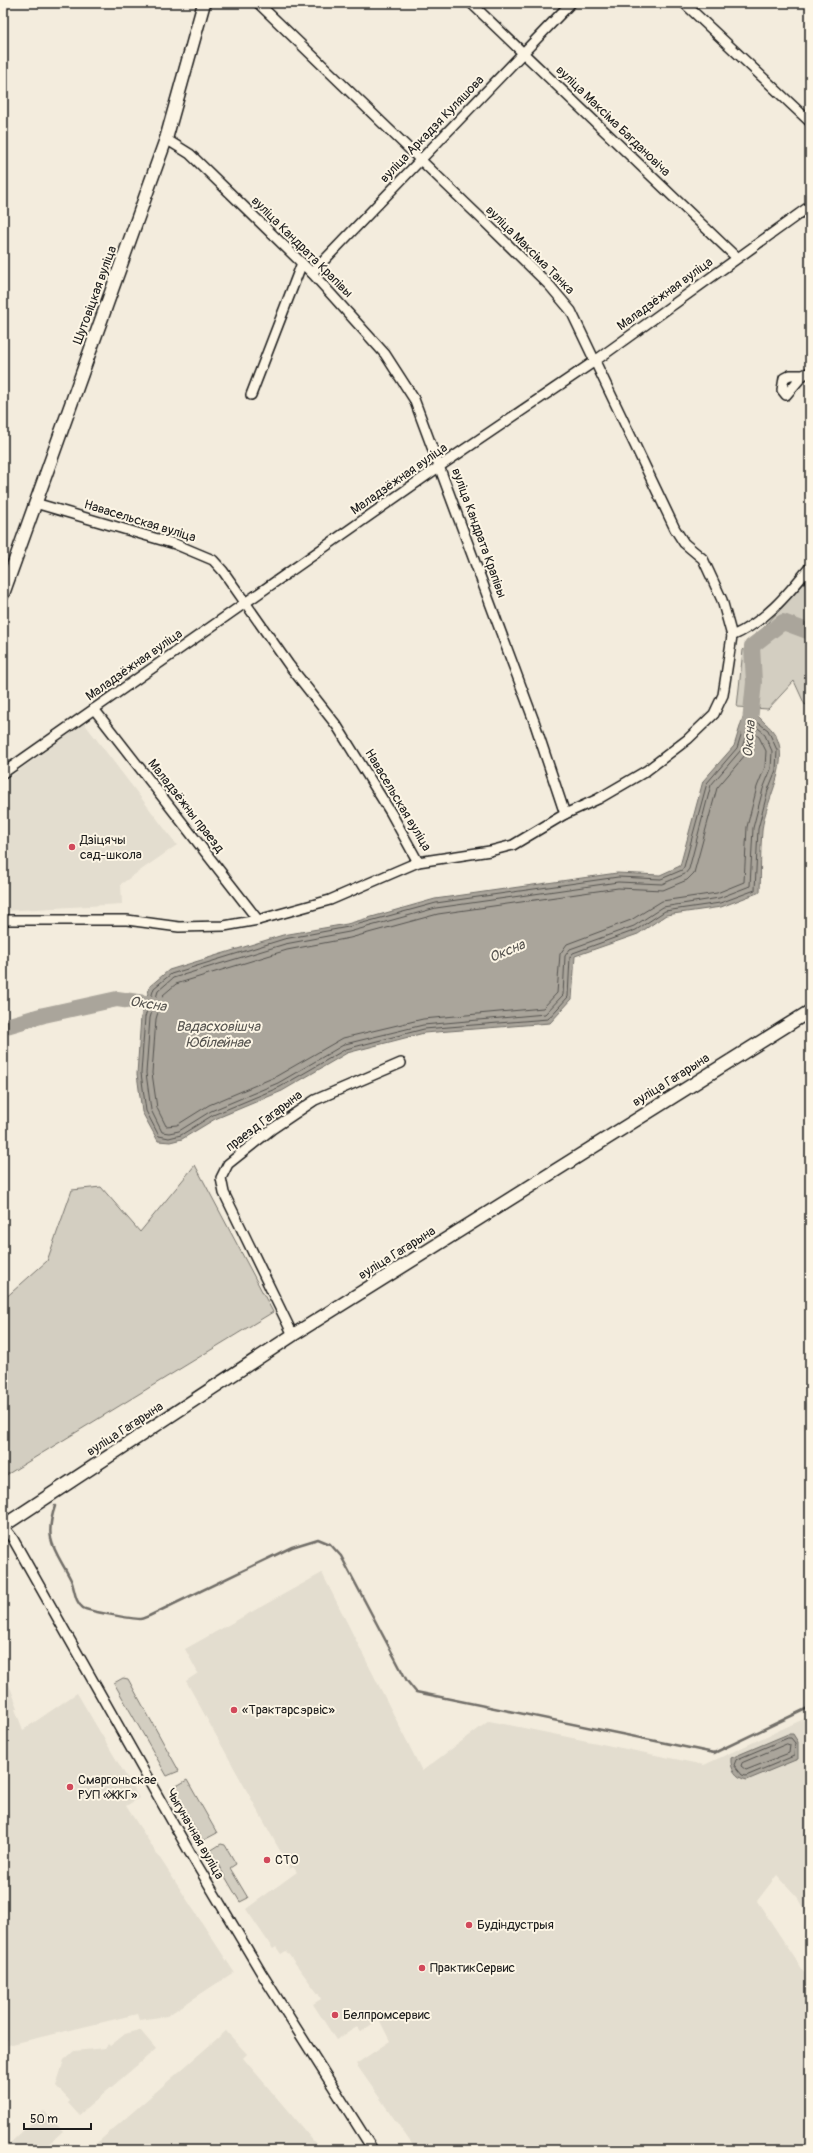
<svg xmlns="http://www.w3.org/2000/svg" width="813" height="2153" viewBox="0 0 813 2153" font-family="Pangolin,sans-serif">
  <style>
    .built { fill: #e3ddcf }
    .green { fill: #d3cec1; stroke: #78756e }
    .water { fill: #aaa59b; stroke: #716e68 }
    .lines { fill: none; stroke-linecap: round; stroke-linejoin: round }
    .shore { stroke: #55534f; stroke-width: 1 }
    .stream { stroke: #716e68; stroke-width: 2.5 }
    .river { stroke: #aaa59b; stroke-width: 16 }
    .minor-casing { stroke: #1c1c1c; stroke-width: 12 }
    .major-casing { stroke: #1c1c1c; stroke-width: 15 }
    .minor { stroke: #fcf5e5; stroke-width: 9 }
    .major { stroke: #fcf5e5; stroke-width: 12 }
    .poi-dot { fill: #d1495b; stroke: #fcf5e5; stroke-width: 1.5 }
    .labels { text-anchor: middle; dominant-baseline: central; stroke-width: 4; stroke-linejoin: round; paint-order: stroke }
    .street-label { font-size: 13px; fill: #1c1c1c; stroke: #fcf5e5 }
    .poi-label { font-size: 13px; fill: #1c1c1c; stroke: #fcf5e5; text-anchor: start }
    .water-label { font-size: 14px; font-style: italic; fill: #55534f; stroke: #fcf5e5 }
  </style>
  <rect width="100%" height="100%" fill="#f3ecdd"/>
  <filter id="ink" filterUnits="userSpaceOnUse"><feTurbulence type="fractalNoise" baseFrequency=".025" numOctaves="2"/><feDisplacementMap in="SourceGraphic" scale="8" xChannelSelector="R" yChannelSelector="G"/><feConvolveMatrix kernelMatrix="1 2 1 2 8 2 1 2 1" color-interpolation-filters="sRGB"/></filter>
  <g filter="url(#ink)">
    <g class="built">
      <polygon points="84,723 177,845 121,884 122,904 3,911 3,782"/>
      <polygon points="322,1573 422,1771 489,1721 704,1765 806,1718 810,1726 810,1919 799,1899 777,1875 757,1901 810,1981 810,2150 416,2150 356,2064 390,2041 379,2019 361,2032 357,2027 336,2040 313,2004 321,1999 319,1995 286,1951 281,1954 276,1947 273,1949 246,1909 297,1872 293,1867 290,1869 279,1849 186,1681 198,1673 185,1649"/>
      <polygon points="3,1669 18,1708 15,1709 23,1730 77,1693 139,1798 126,1806 234,1972 167,2016 139,2020 137,2014 8,2045 8,2040 3,2041"/>
      <polygon points="140,2030 156,2049 79,2115 68,2103 70,2101 56,2086 64,2060 74,2051 105,2048 108,2044 110,2046 125,2034"/>
      <polygon points="226,2031 247,2054 243,2058 321,2150 89,2150"/>
      <polygon points="44,2111 63,2131 42,2150 10,2150 7,2146"/>
    </g>
    <g class="green">
      <polygon points="810,577 810,702 805,705 794,681 768,709 737,707 743,650"/>
      <polygon points="195,1165 273,1312 3,1477 3,1300 47,1261 72,1190 101,1187 140,1232"/>
      <polygon points="123,1678 128,1679 179,1771 167,1776 114,1683"/>
      <polygon points="187,1780 217,1833 202,1841 173,1788"/>
      <polygon points="221,1844 225,1845 236,1864 230,1868 248,1898 240,1902 210,1851"/>
    </g>
    <g class="water">
      <path d="M748 712C755 712 760 718 765 723 800 752 765 796 762 831 760 851 761 872 760 892L721 907 666 915 638 934 575 956 572 999 550 1023 424 1033 347 1053 282 1091 215 1119 182 1139 170 1142 158 1141 142 1112 137 1074 141 1017 150 986 169 970 283 935 347 924 435 899 617 873 660 875 680 866 703 781 734 746 743 717Z"/>
      <path d="M788 1734H793L798 1742V1759L747 1780C736 1778 730 1769 731 1758Z"/>
    </g>
    <g class="lines">
      <g class="shore">
        <polygon points="749,716 768,730 777,750 776,770 768,790 758,829 755,890 720,903 665,911 636,930 573,953 570,957 568,997 548,1019 424,1029 346,1049 280,1087 213,1115 181,1135 169,1138 159,1136 146,1111 141,1073 145,1017 154,988 171,974 284,939 348,927 436,903 618,877 661,879 682,870 684,867 707,783 737,748 746,719"/>
        <polygon points="750,724 753,724 764,733 772,751 771,769 763,789 753,828 750,886 719,898 663,907 634,926 570,949 565,956 563,995 545,1014 423,1025 345,1044 278,1083 211,1111 179,1131 169,1133 162,1132 151,1110 146,1073 150,1018 158,991 173,978 285,944 349,932 436,908 618,882 662,884 685,874 689,869 711,785 741,750"/>
        <polygon points="755,734 759,737 766,751 765,767 757,787 747,827 744,882 717,893 662,901 631,920 567,944 560,954 557,993 543,1008 423,1019 343,1038 275,1077 209,1105 177,1125 166,1126 157,1108 152,1073 156,1019 163,995 176,984 287,950 350,938 438,914 618,888 663,890 687,880 694,873 717,788 746,754 753,735"/>
        <polygon points="788,1738 791,1738 795,1743 794,1756 746,1776 742,1775 734,1765 736,1760"/>
        <polygon points="787,1744 790,1745 789,1753 746,1770 741,1766 742,1763"/>
      </g>
      <path class="stream" d="M55 1506C43 1542 56 1550 71 1580 75 1589 74 1601 83 1608 87 1611 133 1619 140 1619 143 1619 146 1617 149 1616L292 1547 318 1539 330 1544 341 1556 407 1681 416 1692 714 1753 810 1707"/>
      <g class="river">
        <polyline points="749,732 754,682 752,646 783,622 810,632"/>
        <polyline points="3,1027 44,1015 117,999 166,1006"/>
      </g>
      <g class="minor-casing">
        <g id="minor">
          <polyline points="471,3 737,258"/>
          <polyline points="684,3 810,122"/>
          <polyline points="166,139 190,154 312,273 385,354 414,399 534,721 565,814"/>
          <polyline points="312,273 571,3"/>
          <polyline points="803,375 790,375 784,378 782,390 786,395 803,375 810,372"/>
          <polyline points="251,395 302,263"/>
          <polyline points="35,503 175,544 213,560 223,571 289,665 337,726 391,813 418,862"/>
          <path d="M732 636C766 621 787 595 810 567"/>
          <polyline points="94,709 258,920 330,900 418,862 490,851 513,845 565,814 598,799 646,771 688,739 714,714 723,695 732,636 722,600 703,559 684,543 675,529 571,311 550,286 487,224 258,3"/>
          <polyline points="3,773 440,466 595,361 810,206"/>
          <polyline points="3,920 127,920 179,927 224,926 258,920"/>
          <polyline points="293,1335 224,1193 221,1178 228,1164 272,1129 315,1100 401,1063"/>
          <polyline points="3,1526 13,1539 190,1853 262,1974 373,2150"/>
        </g>
      </g>
      <g class="major-casing">
        <g id="major">
          <polyline points="3,594 166,139 204,3"/>
          <polyline points="3,1526 293,1335 810,1011"/>
        </g>
      </g>
      <use href="#minor" class="minor"/>
      <use href="#major" class="major"/>
    </g>
  </g>
  <g class="poi-dot">
    <circle cx="72" cy="847" r="4"/>
    <circle cx="234" cy="1710" r="4"/>
    <circle cx="70" cy="1787" r="4"/>
    <circle cx="267" cy="1860" r="4"/>
    <circle cx="469" cy="1925" r="4"/>
    <circle cx="422" cy="1968" r="4"/>
    <circle cx="335" cy="2015" r="4"/>
  </g>
  <g class="labels">
    <g class="street-label">
      <text transform="translate(613 121) rotate(44)">вуліца Максіма Багдановіча</text>
      <text transform="translate(432 129) rotate(-46)">вуліца Аркадзя Куляшова</text>
      <text transform="translate(302 247) rotate(45)">вуліца Кандрата Крапівы</text>
      <text transform="translate(530 250) rotate(45)">вуліца Максіма Танка</text>
      <text transform="translate(665 294) rotate(-36)">Маладзёжная вуліца</text>
      <text transform="translate(95 295) rotate(-70)">Шутовіцкая вуліца</text>
      <text transform="translate(399 479) rotate(-35)">Маладзёжная вуліца</text>
      <text transform="translate(140 521) rotate(17)">Навасельская вуліца</text>
      <text transform="translate(479 533) rotate(70)">вуліца Кандрата Крапівы</text>
      <text transform="translate(134 665) rotate(-35)">Маладзёжная вуліца</text>
      <text transform="translate(398 800) rotate(59)">Навасельская вуліца</text>
      <text transform="translate(186 806) rotate(52)">Маладзёжны праезд</text>
      <text transform="translate(671 1080) rotate(-32)">вуліца Гагарына</text>
      <text transform="translate(264 1121) rotate(-37)">праезд Гагарына</text>
      <text transform="translate(397 1253) rotate(-32)">вуліца Гагарына</text>
      <text transform="translate(125 1429) rotate(-33)">вуліца Гагарына</text>
      <text transform="translate(195 1834) rotate(60)">Чыгуначная вуліца</text>
    </g>
    <g class="poi-label">
      <text x="80" y="840">Дзіцячы<tspan x="80" dy="15">сад-школа</tspan></text>
      <text x="242" y="1710">«Трактарсэрвіс»</text>
      <text x="78" y="1780">Смаргоньскае<tspan x="78" dy="15">РУП «ЖКГ»</tspan></text>
      <text x="275" y="1860">СТО</text>
      <text x="477" y="1925">Будіндустрыя</text>
      <text x="430" y="1968">ПрактикСервис</text>
      <text x="343" y="2015">Белпромсервис</text>
    </g>
    <g class="water-label">
      <text transform="translate(749 739) rotate(-85)">Оксна</text>
      <text transform="translate(507 951) rotate(-23)">Оксна</text>
      <text transform="translate(148 1004) rotate(9)">Оксна</text>
      <text x="218" y="1026">Вадасховішча<tspan x="218" dy="16">Юбілейнае</tspan></text>
    </g>
  </g>
  <rect width="813" height="2153" fill="none" stroke="#fcf5e5" stroke-width="16"/>
  <rect x="8" y="8" width="797" height="2137" fill="none" stroke="#1c1c1c" stroke-width="1.5" filter="url(#ink)"/>
  <path d="M24 2123v6h67v-6" fill="none" stroke="#1c1c1c" stroke-width="2"/>
  <text x="30" y="2123" font-size="12" fill="#1c1c1c" stroke="#fcf5e5" stroke-width="3" paint-order="stroke">50 m</text>
</svg>
